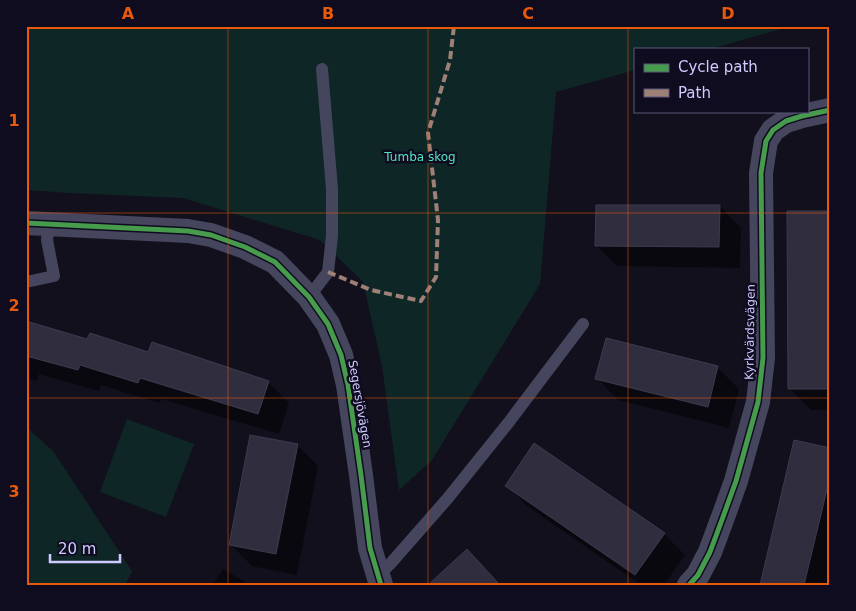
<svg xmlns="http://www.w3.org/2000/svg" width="856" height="611" viewBox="0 0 856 611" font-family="'DejaVu Sans',sans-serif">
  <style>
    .green { fill: #0f2627 }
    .shadow { fill: #0007 }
    .building { fill: #302e3e; stroke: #3e3a50 }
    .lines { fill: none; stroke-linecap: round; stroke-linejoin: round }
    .service { stroke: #45455d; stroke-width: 12 }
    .minor { stroke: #45455d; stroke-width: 24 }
    .quiet { stroke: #9e8076; stroke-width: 4; stroke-dasharray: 8 4; stroke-linecap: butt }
    .cycleway-casing { stroke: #0f0c20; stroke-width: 8 }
    .cycleway { stroke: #469c4c; stroke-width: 5 }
    .grid { fill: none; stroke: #e8590c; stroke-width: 1; stroke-opacity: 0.55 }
    .labels { text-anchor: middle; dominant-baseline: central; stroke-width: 5; stroke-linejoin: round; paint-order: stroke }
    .park-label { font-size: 12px; fill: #53e3be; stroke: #0f0c20 }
    .street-label { font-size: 12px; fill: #d0cbff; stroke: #0f0c20 }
    .neatline { fill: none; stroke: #e8590c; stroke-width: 2 }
    .grid-label { font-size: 16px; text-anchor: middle; font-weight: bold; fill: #e8590c }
  </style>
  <rect width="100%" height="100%" fill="#12101c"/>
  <g class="green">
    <polygon points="26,26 791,26 711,49 635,49 635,70 556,92 540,284 432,460 399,490 382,366 363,282 320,240 183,198 70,193 26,190"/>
    <polygon points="127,419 194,444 166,517 100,492"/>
    <polygon points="26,427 53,451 132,571 125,585 26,585"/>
  </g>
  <g class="shadow">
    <polygon points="720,206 741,228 740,268 617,266 596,245"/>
    <polygon points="830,212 830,410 811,410 790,389"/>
    <polygon points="26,329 88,340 149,353 268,382 289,403 279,434 161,399 159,403 101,385 99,391 39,374 37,381 26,378"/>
    <polygon points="607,339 718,368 739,389 729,428 618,400 597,378"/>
    <polygon points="297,445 318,466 297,575 252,566 231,545"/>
    <polygon points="830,449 830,585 762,585"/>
    <polygon points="507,485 664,534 685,555 664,585 641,585 527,506"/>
    <polygon points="223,569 250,585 213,585"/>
  </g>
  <g class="building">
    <polygon points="596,205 720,205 719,247 595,246"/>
    <polygon points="787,211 830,211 830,389 788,389"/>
    <polygon points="26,321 87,339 90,333 148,352 152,342 269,381 258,414 140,378 138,383 80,365 78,370 26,356"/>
    <polygon points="606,338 718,366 708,407 595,379"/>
    <polygon points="250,435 298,444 276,554 229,545"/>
    <polygon points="794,440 830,448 830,477 804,585 760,585"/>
    <polygon points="534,443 665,533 635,575 505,486"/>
    <polygon points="467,549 500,585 428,585"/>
  </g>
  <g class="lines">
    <g class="service">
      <polyline points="26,282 54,276 47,240 49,224"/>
      <polyline points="309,297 328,272 332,236 332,189 322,69"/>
      <polyline points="378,576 391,563 448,498 509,422 583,324"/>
    </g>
    <g class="minor">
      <polyline points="26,223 188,231 211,235 245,247 275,262 309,297 328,324 341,355 348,385 361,475 370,548 381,585"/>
      <polyline points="689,585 698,575 710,552 723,517 736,481 758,402 763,358 761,173 766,141 773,130 786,121 802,116 830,110"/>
    </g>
    <polyline class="quiet" points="328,272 371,290 421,301 436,277 438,220 428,133 450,60 454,26"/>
    <g class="cycleway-casing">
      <g id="cycleway">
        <polyline points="26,223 188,231 211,235 245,247 275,262 309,297 328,324 341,355 348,385 361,475 370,548 381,585"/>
        <polyline points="689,585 698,575 710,552 723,517 736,481 758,402 763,358 761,173 766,141 773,130 786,121 802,116 830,110"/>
      </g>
    </g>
    <use href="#cycleway" class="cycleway"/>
  </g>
  <path class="grid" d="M228 26V585M428 26V585M628 26V585M26 213H830M26 398H830"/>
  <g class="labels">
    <g class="park-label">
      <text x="420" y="157">Tumba skog</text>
    </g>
    <g class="street-label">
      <text transform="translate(750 332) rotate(-89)">Kyrkvärdsvägen</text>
      <text transform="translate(360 404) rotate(80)">Segersjövägen</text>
    </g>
  </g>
  <rect width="856" height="611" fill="none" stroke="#0f0c20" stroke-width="55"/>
  <rect x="634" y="48" width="175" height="65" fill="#0f0c20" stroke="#5c5879"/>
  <rect x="644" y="64" width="25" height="8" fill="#469c4c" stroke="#5c5879"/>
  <text x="678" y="72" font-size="15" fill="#d0cbff">Cycle path</text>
  <rect x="644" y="89" width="25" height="8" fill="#9e8076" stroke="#5c5879"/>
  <text x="678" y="98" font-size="15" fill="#d0cbff">Path</text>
  <path d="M50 554v8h70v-8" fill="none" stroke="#d0cbff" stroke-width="2.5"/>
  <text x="58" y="554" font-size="15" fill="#d0cbff" stroke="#0f0c20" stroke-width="4" paint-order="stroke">20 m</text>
  <rect x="28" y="28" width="800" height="556" class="neatline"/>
  <g class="grid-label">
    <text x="128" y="19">A</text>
    <text x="328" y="19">B</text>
    <text x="528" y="19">C</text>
    <text x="728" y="19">D</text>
    <text x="14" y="126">1</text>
    <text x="14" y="311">2</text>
    <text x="14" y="497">3</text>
  </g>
</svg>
